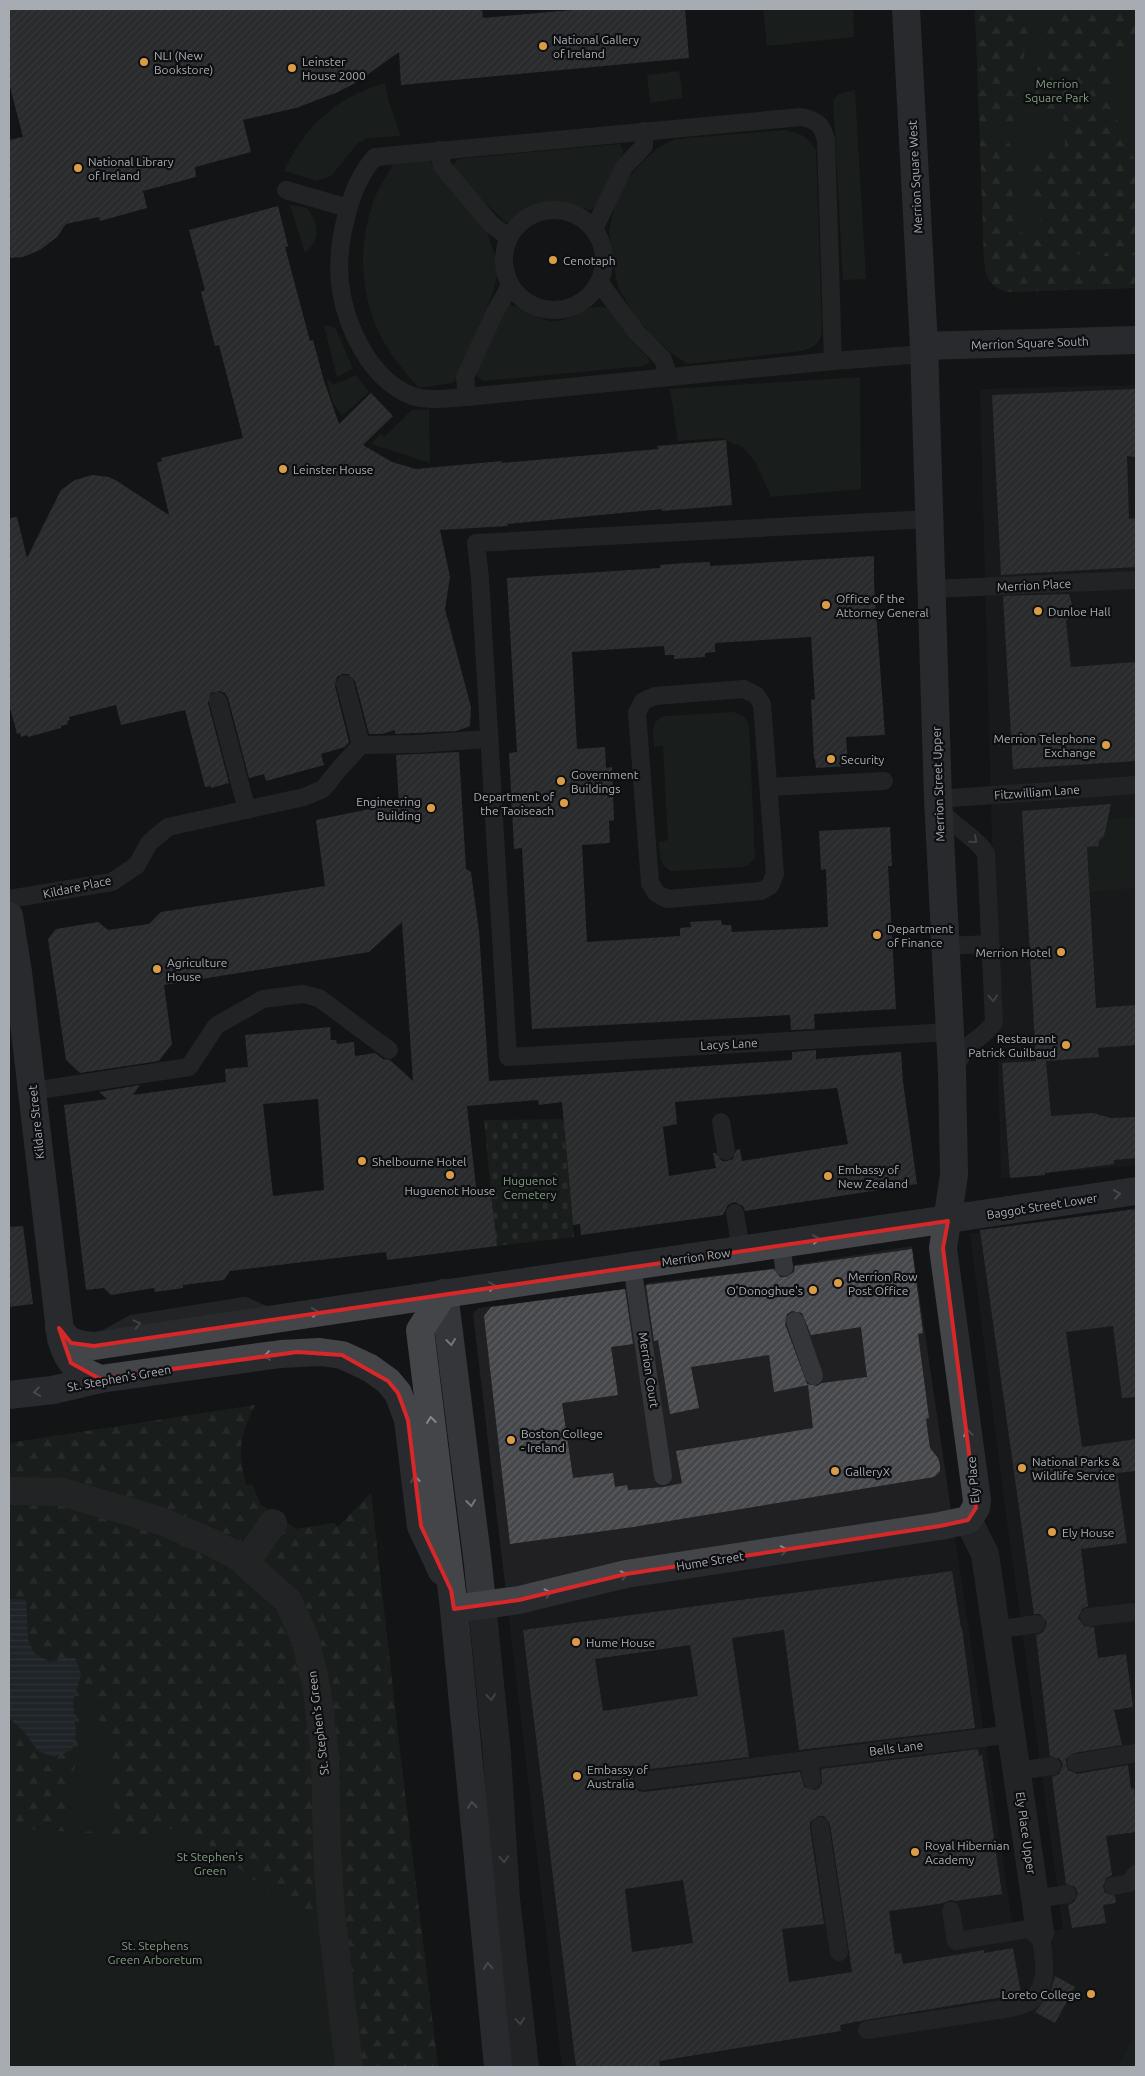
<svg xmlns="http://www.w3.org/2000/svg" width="1145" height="2076" viewBox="0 0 1145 2076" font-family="Ubuntu,sans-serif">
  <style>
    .built { fill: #202022 }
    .green { fill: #222922 }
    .forest { fill: url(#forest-firs); fill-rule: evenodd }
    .cemetery { fill: url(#cemetery-stones) }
    .water { fill: url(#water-rules) }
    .building { fill: url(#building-hatch); fill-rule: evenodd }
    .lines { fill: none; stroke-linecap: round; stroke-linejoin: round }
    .lane { stroke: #353639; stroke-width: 18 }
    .street { stroke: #353639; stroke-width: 28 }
    .secondary { stroke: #434549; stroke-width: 28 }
    .oneway { stroke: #74777c }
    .oneway2 { stroke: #84888e }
    .marked { fill: none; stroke: #d62828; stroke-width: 4; stroke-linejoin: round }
    .poi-dot { fill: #da9c46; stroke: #0e0f10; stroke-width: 2 }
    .labels { text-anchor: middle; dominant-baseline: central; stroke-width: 4.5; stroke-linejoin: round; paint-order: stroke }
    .poi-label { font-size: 12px; fill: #a7acb3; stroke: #0e0f10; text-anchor: start }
    .park-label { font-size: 12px; fill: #819c80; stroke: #0e0f10 }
    .street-label { font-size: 12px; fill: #a7acb3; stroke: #0e0f10 }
  </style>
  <defs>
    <pattern id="forest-firs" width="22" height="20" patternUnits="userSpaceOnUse" patternTransform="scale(1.25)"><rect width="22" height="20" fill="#222922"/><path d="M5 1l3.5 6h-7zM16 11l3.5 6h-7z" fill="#3f4540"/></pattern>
    <pattern id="cemetery-stones" width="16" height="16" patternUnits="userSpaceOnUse" patternTransform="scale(1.25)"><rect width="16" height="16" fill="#222922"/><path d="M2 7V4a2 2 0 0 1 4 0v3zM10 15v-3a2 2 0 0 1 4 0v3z" fill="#3f4540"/></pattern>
    <pattern id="water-rules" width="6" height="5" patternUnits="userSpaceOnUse" patternTransform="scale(1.25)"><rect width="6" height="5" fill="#30393e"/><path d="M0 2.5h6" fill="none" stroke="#4b5358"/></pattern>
    <pattern id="building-hatch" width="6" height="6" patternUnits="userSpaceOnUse" patternTransform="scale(1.25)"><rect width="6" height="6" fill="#46474a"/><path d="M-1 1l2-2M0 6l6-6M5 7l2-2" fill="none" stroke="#5e5f62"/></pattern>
  </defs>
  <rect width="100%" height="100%" fill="#131415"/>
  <g class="built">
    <polygon points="1136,385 1136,1165 1001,1178 980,389"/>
    <polygon points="1136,1208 1136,2067 562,2067 473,1314 478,1308 643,1287 648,1283 755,1271 912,1246 1014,1936 1063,1929 1004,1499 970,1234"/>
  </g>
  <g class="green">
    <polygon points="763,9 853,9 854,37 767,46"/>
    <path d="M975 9H1136V288L1007 292C990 287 986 278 984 261Z"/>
    <polygon points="679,71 683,98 650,103 647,75"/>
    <path d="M385 83 389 103 401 136 368 138 358 143 331 176 317 181 284 171C306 125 335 98 385 83Z"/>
    <polygon points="855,90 866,279 843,280 833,100 839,94"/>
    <path d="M784 130C800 133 808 136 816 151L822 333C819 344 813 348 802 351L688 364 671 353 650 334 633 313 619 289 611 256 609 230 615 204 627 180 643 161 658 148 675 139Z"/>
    <polygon points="620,144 624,151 594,208 589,210 567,203 537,206 521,212 510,223 505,222 453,171 453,165 458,159"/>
    <path d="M429 158 435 169 486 228 496 259 497 275 494 290 455 381 452 383 419 388C411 379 402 369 395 359 362 314 355 258 372 205 377 190 387 175 395 161Z"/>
    <path d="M290 205 307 208C319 224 321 240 305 253Z"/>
    <path d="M510 305C526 307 535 321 555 321 577 320 584 302 607 308L630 339 648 358 649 363 644 366 483 381 477 377 475 370 505 309Z"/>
    <polygon points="324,326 332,326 336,329 353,369 337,377"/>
    <polygon points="356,375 369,392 342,416 333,403 327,381 330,380 333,385"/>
    <polygon points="860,377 861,489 771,497 756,463 744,448 721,438 678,441 670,389"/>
    <polygon points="412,410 429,410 430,463 371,444 380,434 384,437"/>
    <path d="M734 712 744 716 749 725 755 858 748 865 743 867 671 871C659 865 660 854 659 842L668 840 663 746 654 747C653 735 650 720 665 716Z"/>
    <polygon points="1136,817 1136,888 1090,892 1087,847 1098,846 1099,841 1104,836 1105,819"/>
    <path d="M255 1405C238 1440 238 1448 246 1486L252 1484 261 1505 296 1529 334 1523 338 1527 371 1493 399 1743 438 2067H9V1443Z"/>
    <polygon points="1136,2034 1136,2067 1117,2067"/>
  </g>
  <g class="forest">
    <path d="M975 9H1032L1013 122C1004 127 988 126 979 120Z"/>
    <path d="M1047 9H1136V33L1120 57 1110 85 1114 111 1136 163V255C1118 255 1096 258 1078 254 1041 245 1029 197 1030 164 1030 159 1031 154 1031 149L1065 147 1063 111 1030 112 1029 108 1040 57Z"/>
    <path d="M992 137H1004L1008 141 1013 151V218C1017 238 1024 231 1037 239 1046 245 1053 254 1062 258 1083 268 1113 263 1136 263V288L1007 292C990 287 986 278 984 261L980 140Z"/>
    <path d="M255 1405C238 1440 238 1448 246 1486L252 1484 261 1505 296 1529 334 1523 338 1527 371 1493 399 1743 438 2067H349L321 1936 312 1925 192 1831 186 1822 175 1828 140 1836 9 1828V1718L24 1732 38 1751 76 1732 73 1701 75 1692 64 1658 50 1662 35 1654 28 1640 26 1601 9 1599V1443ZM83 1693H89L108 1743 115 1814 107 1832 71 1831 67 1812 82 1723Z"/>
  </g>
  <polygon class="cemetery" points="563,1119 574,1237 496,1246 484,1120"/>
  <polygon class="water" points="9,1599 26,1600 28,1640 35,1654 50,1662 64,1658 75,1658 81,1674 73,1701 76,1732 72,1750 54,1757 38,1751 24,1732 9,1718"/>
  <g class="building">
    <polygon points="9,9 482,9 483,18 583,9 685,9 689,58 401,85 399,52 357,82 338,92 296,108 243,120 251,152 195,167 196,177 143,191 147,208 100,221 99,217 66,224 57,237 40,250 23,257 9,258 9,140 23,137 9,83"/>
    <polygon points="278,206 288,246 285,247 310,341 313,340 324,381 339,424 371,393 393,416 363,445 392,462 416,469 502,461 502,463 658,449 657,446 726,440 732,505 662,511 662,509 507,524 508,526 440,530 450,577 445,609 471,707 470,726 457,731 395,734 395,730 382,734 369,734 355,681 348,674 343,674 337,677 335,686 349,742 345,747 321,754 324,765 266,781 264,774 249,778 228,698 225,693 220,691 211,693 208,703 229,783 211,788 211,786 205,787 185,710 121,725 116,705 69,717 70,720 67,721 68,724 61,726 61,728 28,737 27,735 21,737 20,733 17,734 9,704 9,518 17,517 27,558 61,490 75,480 92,475 109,477 117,481 169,515 157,463 162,461 161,458 243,438 219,345 215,346 201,292 205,290 189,230"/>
    <polygon points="1136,389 1136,457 1127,456 1129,519 1136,518 1136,567 1001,575 992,395"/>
    <polygon points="874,556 874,584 885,735 846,737 848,766 816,768 815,759 814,759 811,699 815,700 811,637 715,643 715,652 705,653 705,657 674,659 674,655 665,655 664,646 572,652 577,749 605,747 606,768 612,767 614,820 609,821 610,843 582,845 587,942 680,936 680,928 691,927 690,922 721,920 722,925 731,925 732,932 828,927 826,869 821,870 819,831 890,827 892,866 888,866 896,1009 814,1014 815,1029 791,1030 790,1015 532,1029 522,848 514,849 509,753 517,752 507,578 660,568 660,565 685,563 710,562 710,566"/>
    <polygon points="1069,594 1073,608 1072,614 1066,621 1071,667 1136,662 1136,761 1013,769 1003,596"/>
    <path d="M459 752 466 869 471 872 479 931 489 1081 792 1060V1052L816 1050V1059L901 1052 903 1082 917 1184 745 1211 743 1206 734 1202 728 1205 723 1215 581 1235 580 1224 573 1225 562 1102 539 1105 538 1100 467 1106 477 1196 491 1194 497 1246 387 1260 386 1252 230 1271 224 1280 183 1285V1288L155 1292 154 1288 111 1295 104 1288 86 1290 64 1105 107 1099 99 1092 140 1085 133 1095 226 1082 225 1069 248 1067 245 1035 330 1027 331 1040H336L337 1044 354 1042 355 1056 375 1053 383 1059 390 1060 413 1081 402 922 369 952 164 985 172 1044 159 1061 80 1073 66 1060 48 939 56 929 98 922 108 930 149 924 161 912 325 886 316 820 399 803 396 755ZM837 1088 848 1144 742 1161 740 1149 736 1150 733 1159 727 1161H722L716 1153H713L716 1168 669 1176 663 1127 677 1124 675 1102ZM318 1099 324 1190 273 1196 263 1104Z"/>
    <polygon points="1111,804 1104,836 1099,841 1098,846 1087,847 1096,1008 1136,1005 1136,1045 1098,1048 1099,1057 1046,1061 1051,1116 1093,1113 1111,1118 1136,1117 1136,1158 1114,1160 1114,1164 1045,1173 1045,1175 1010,1178 1002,1063 1036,1061 1022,811"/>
    <polygon points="1136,1209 1136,1397 1122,1398 1113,1326 1066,1332 1082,1447 1136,1439 1136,1471 1117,1473 1127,1543 1081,1549 1088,1606 1082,1609 1078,1618 1084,1626 1094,1627 1098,1658 1126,1654 1133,1707 1114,1710 1122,1745 1074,1753 1066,1759 1066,1764 1068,1770 1077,1774 1128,1765 1131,1789 1134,1788 1136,1805 1136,1832 1106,1836 1112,1875 1106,1878 1103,1887 1105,1893 1115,1896 1116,1903 1103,1905 1106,1923 1072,1928 1068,1905 1074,1902 1078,1893 1075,1887 1066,1884 1052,1777 1059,1774 1063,1765 1060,1759 1050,1756 1036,1635 1043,1632 1047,1623 1040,1614 1034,1614 980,1230"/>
    <polygon points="23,1226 33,1304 9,1307 9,1227"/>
    <path d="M912 1249 923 1333 918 1334 929 1418 926 1419 930 1448 938 1458 940 1465V1471L934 1477 633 1527 510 1544 484 1316 491 1307 625 1289 633 1344 611 1347 618 1395 562 1403 573 1478 613 1473 615 1487 627 1485 628 1490 664 1487 682 1483 676 1451 813 1428 808 1385 774 1392 769 1355 691 1367 699 1408 670 1414 658 1340 654 1341 646 1285 774 1269 780 1277H786L794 1272 795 1266ZM792 1311 802 1313 811 1335 861 1327 867 1377 822 1383 817 1386 807 1384 785 1324 787 1314Z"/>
    <path d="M952 1571 961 1628H962L975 1728 799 1750 784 1630 732 1638 749 1757 642 1770 633 1776V1783L638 1791 644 1792 800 1772 804 1787 814 1790 819 1788 822 1783 821 1769 978 1749 979 1756 982 1755 1002 1894 955 1901 950 1900 944 1903 889 1911 895 1954 901 1953 903 1964 984 1950V1953L1013 1948 1021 1994 865 2020 840 2025 841 2031 659 2061 660 2067H576L523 1630ZM690 1645 698 1696 603 1711 595 1659ZM818 1816H824L830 1824 852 1972 789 1982 782 1929 824 1924 810 1828V1822ZM683 1880 693 1943 632 1952 625 1889Z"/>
    <polygon points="1055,1976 1075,1987 1055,2023 1035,2012 1050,1993"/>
  </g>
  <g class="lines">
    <g class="lane">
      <path d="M801 117C816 120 822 124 826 140L833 361 467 397C450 398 426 402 410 395 369 378 345 325 340 283 336 245 349 185 375 157Z"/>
      <polyline points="439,150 442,166 491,224 508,237"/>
      <polyline points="286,190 348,208"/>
      <circle cx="554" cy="260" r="50"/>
      <polyline points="594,229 624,167 644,146 644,131"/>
      <polyline points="599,282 637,333 663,359 668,377"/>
      <polyline points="833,361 924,354"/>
      <polyline points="467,397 465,377 495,312 510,286"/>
      <polyline points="929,519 476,543 480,578 508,1057 950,1032"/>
      <polyline points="931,589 1136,580"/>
      <polyline points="345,684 361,745"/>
      <polygon points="744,689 756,695 762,704 775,874 770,886 761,891 667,899 656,893 650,883 637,713 643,701 655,696"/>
      <polyline points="218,701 247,810"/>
      <polyline points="769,787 884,781"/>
      <polyline points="938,799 1136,785"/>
      <path d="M939 808C951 826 973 834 986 853L994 1022C988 1033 975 1039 967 1048 961 1054 958 1063 954 1070"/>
      <polyline points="9,899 112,882 137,865 149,843 168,827 304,797 323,789 339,769 361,745 416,744 489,739"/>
      <polyline points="945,946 990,944"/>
      <polyline points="33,1091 189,1067 216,1026 263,999 303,994 319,998 389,1050"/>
      <polyline points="721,1122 726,1151"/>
      <polyline points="735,1213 741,1250"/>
      <polyline points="781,1244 784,1267"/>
      <polyline points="632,1265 663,1476"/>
      <polyline points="795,1321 814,1376"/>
      <polyline points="107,1338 132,1324 245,1306 271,1318"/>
      <polyline points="1089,1617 1136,1612"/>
      <polyline points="995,1630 1036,1624"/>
      <polyline points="808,1760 812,1780"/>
      <polyline points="1076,1763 1136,1753"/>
      <polyline points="1017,1771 1052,1766"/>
      <polyline points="643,1781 1012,1734"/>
      <polyline points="820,1826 839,1952"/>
      <polyline points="1113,1886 1129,1883 1136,1874"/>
      <polyline points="1035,1899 1067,1894"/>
      <polyline points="951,1911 956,1941 1039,1927"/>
      <path d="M867 2030 1011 2008C1017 2006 1024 2005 1029 2002 1052 1986 1043 1954 1040 1932"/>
    </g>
    <g class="street">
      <polyline points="444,1293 478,1564 497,1754 506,1899 525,2067"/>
      <polyline points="9,1491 62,1492 161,1521 210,1542 236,1555 288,1601 306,1641 317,1691 325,1756 327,1849 331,1913 349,2067"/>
      <polyline points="968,1520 985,1554 1040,1932"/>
      <polyline points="246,1562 273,1523"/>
    </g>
    <g class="secondary">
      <polyline points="924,346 1136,340"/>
      <path d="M9 916 18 972 61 1339C69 1365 75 1368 100 1379"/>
      <polyline points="444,1293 420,1330 454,1609 498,2067"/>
      <path d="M59 1328C68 1343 77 1345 94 1346L1136 1191"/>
      <polyline points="9,1395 53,1390 100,1379 281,1354 320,1352 342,1355 370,1368 388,1381 398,1393 408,1420 421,1526 442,1571"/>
      <polyline points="454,1609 519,1600 626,1574 940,1526 968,1520 976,1508 977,1500 943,1248 954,1175 952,1072 938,799 924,346 906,9"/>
    </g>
  </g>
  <defs><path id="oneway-chevron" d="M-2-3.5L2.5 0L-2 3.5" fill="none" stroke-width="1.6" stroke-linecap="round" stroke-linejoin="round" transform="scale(1.25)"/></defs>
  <g class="oneway">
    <use href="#oneway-chevron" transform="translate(974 840) rotate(40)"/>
    <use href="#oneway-chevron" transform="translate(993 998) rotate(87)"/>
    <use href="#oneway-chevron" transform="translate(137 1324) rotate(-14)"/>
    <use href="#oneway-chevron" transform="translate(451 1342) rotate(83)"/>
    <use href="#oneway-chevron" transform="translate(471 1503) rotate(83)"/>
    <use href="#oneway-chevron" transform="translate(491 1697) rotate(84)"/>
    <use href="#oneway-chevron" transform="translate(504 1859) rotate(86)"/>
    <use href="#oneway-chevron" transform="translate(520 2021) rotate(84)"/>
  </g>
  <g class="oneway2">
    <use href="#oneway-chevron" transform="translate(1117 1194) rotate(-9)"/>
    <use href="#oneway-chevron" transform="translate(816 1239) rotate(-8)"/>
    <use href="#oneway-chevron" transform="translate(492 1286) rotate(-8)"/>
    <use href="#oneway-chevron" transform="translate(315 1312) rotate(-9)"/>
    <use href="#oneway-chevron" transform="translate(267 1356) rotate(172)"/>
    <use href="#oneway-chevron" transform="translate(37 1392) rotate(172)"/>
    <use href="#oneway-chevron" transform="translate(431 1420) rotate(-97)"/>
    <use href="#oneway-chevron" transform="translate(968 1433) rotate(-98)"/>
    <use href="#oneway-chevron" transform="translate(415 1479) rotate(-97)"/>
    <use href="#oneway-chevron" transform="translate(784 1550) rotate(-9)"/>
    <use href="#oneway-chevron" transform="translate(624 1575) rotate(-12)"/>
    <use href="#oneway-chevron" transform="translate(548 1593) rotate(-13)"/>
    <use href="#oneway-chevron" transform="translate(472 1805) rotate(-96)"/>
    <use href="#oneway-chevron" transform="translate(488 1966) rotate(-95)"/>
  </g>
  <path d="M0 0H1145V2076H0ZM948 1221 943 1248 976 1508 968 1520 940 1526 626 1574 519 1600 454 1609 451 1590 421 1526 408 1420 398 1393 388 1381 342 1355 297 1352 100 1379 71 1363 59 1328 71 1343 94 1346Z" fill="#131415" fill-opacity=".55" fill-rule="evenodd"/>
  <path class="marked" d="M948 1221 943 1248 976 1508 968 1520 940 1526 626 1574 519 1600 454 1609 451 1590 421 1526 408 1420 398 1393 388 1381 342 1355 297 1352 100 1379 71 1363 59 1328 71 1343 94 1346Z"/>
  <g class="poi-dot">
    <circle cx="543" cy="46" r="5"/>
    <circle cx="144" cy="62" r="5"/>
    <circle cx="292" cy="68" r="5"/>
    <circle cx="78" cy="168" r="5"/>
    <circle cx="553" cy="260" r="5"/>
    <circle cx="283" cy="469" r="5"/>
    <circle cx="826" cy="605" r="5"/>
    <circle cx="1038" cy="611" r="5"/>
    <circle cx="1106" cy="745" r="5"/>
    <circle cx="831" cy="759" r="5"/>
    <circle cx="561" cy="781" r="5"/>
    <circle cx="564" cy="803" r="5"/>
    <circle cx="431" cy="808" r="5"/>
    <circle cx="877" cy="935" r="5"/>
    <circle cx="1061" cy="952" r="5"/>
    <circle cx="157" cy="969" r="5"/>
    <circle cx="1066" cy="1045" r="5"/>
    <circle cx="362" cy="1161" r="5"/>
    <circle cx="450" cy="1175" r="5"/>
    <circle cx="828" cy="1176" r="5"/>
    <circle cx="838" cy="1283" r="5"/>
    <circle cx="813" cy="1290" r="5"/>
    <circle cx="511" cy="1440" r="5"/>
    <circle cx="1022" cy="1468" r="5"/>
    <circle cx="835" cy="1471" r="5"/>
    <circle cx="1052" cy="1532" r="5"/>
    <circle cx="576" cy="1642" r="5"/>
    <circle cx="577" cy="1776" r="5"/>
    <circle cx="915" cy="1852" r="5"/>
    <circle cx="1091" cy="1994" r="5"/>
  </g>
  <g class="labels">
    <g class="poi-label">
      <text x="553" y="39">National Gallery<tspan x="553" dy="14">of Ireland</tspan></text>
      <text x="154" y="55">NLI (New<tspan x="154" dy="14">Bookstore)</tspan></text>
      <text x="302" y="61">Leinster<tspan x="302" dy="14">House 2000</tspan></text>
      <text x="88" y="161">National Library<tspan x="88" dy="14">of Ireland</tspan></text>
      <text x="563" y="260">Cenotaph</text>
      <text x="293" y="469">Leinster House</text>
      <text x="836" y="598">Office of the<tspan x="836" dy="14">Attorney General</tspan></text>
      <text x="1048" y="611">Dunloe Hall</text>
      <text x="1096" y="738" text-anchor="end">Merrion Telephone<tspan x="1096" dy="14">Exchange</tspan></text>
      <text x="841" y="759">Security</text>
      <text x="571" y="774">Government<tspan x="571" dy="14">Buildings</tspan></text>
      <text x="554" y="796" text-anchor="end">Department of<tspan x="554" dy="14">the Taoiseach</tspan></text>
      <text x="421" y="801" text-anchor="end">Engineering<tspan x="421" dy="14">Building</tspan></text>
      <text x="887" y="928">Department<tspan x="887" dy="14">of Finance</tspan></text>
      <text x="1051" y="952" text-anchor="end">Merrion Hotel</text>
      <text x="167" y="962">Agriculture<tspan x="167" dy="14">House</tspan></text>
      <text x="1056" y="1038" text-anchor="end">Restaurant<tspan x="1056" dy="14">Patrick Guilbaud</tspan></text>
      <text x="372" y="1161">Shelbourne Hotel</text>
      <text x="838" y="1169">Embassy of<tspan x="838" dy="14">New Zealand</tspan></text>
      <text x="450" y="1190" text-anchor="middle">Huguenot House</text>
      <text x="848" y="1276">Merrion Row<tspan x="848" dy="14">Post Office</tspan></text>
      <text x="803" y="1290" text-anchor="end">O'Donoghue's</text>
      <text x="521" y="1433">Boston College<tspan x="521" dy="14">- Ireland</tspan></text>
      <text x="1032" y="1461">National Parks &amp;<tspan x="1032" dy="14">Wildlife Service</tspan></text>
      <text x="845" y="1471">GalleryX</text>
      <text x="1062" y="1532">Ely House</text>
      <text x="586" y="1642">Hume House</text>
      <text x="587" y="1769">Embassy of<tspan x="587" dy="14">Australia</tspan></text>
      <text x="925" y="1845">Royal Hibernian<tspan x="925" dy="14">Academy</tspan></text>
      <text x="1081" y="1994" text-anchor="end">Loreto College</text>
    </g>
    <g class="park-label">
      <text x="1057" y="83">Merrion<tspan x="1057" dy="14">Square Park</tspan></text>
      <text x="530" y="1180">Huguenot<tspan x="530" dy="14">Cemetery</tspan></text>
      <text x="210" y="1856">St Stephen's<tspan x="210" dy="14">Green</tspan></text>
      <text x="155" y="1945">St. Stephens<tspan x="155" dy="14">Green Arboretum</tspan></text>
    </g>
    <g class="street-label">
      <text transform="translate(915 177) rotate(-93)">Merrion Square West</text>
      <text transform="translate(1030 343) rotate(-2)">Merrion Square South</text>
      <text transform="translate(1034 585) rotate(-3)">Merrion Place</text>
      <text transform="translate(938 784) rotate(-92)">Merrion Street Upper</text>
      <text transform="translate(1037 792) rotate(-4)">Fitzwilliam Lane</text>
      <text transform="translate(77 887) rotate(-12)">Kildare Place</text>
      <text transform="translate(729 1044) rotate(-3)">Lacys Lane</text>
      <text transform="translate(36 1122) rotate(-96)">Kildare Street</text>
      <text transform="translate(1042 1206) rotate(-9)">Baggot Street Lower</text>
      <text transform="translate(696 1257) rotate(-8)">Merrion Row</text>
      <text transform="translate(649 1370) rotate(81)">Merrion Court</text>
      <text transform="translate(119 1378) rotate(-10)">St. Stephen's Green</text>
      <text transform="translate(973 1480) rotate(-95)">Ely Place</text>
      <text transform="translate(710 1561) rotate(-9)">Hume Street</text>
      <text transform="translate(318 1723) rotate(-97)">St. Stephen's Green</text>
      <text transform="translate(896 1748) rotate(-7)">Bells Lane</text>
      <text transform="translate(1026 1833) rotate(82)">Ely Place Upper</text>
    </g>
  </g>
  <rect width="1145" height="2076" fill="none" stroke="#a7acb3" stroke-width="20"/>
</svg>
